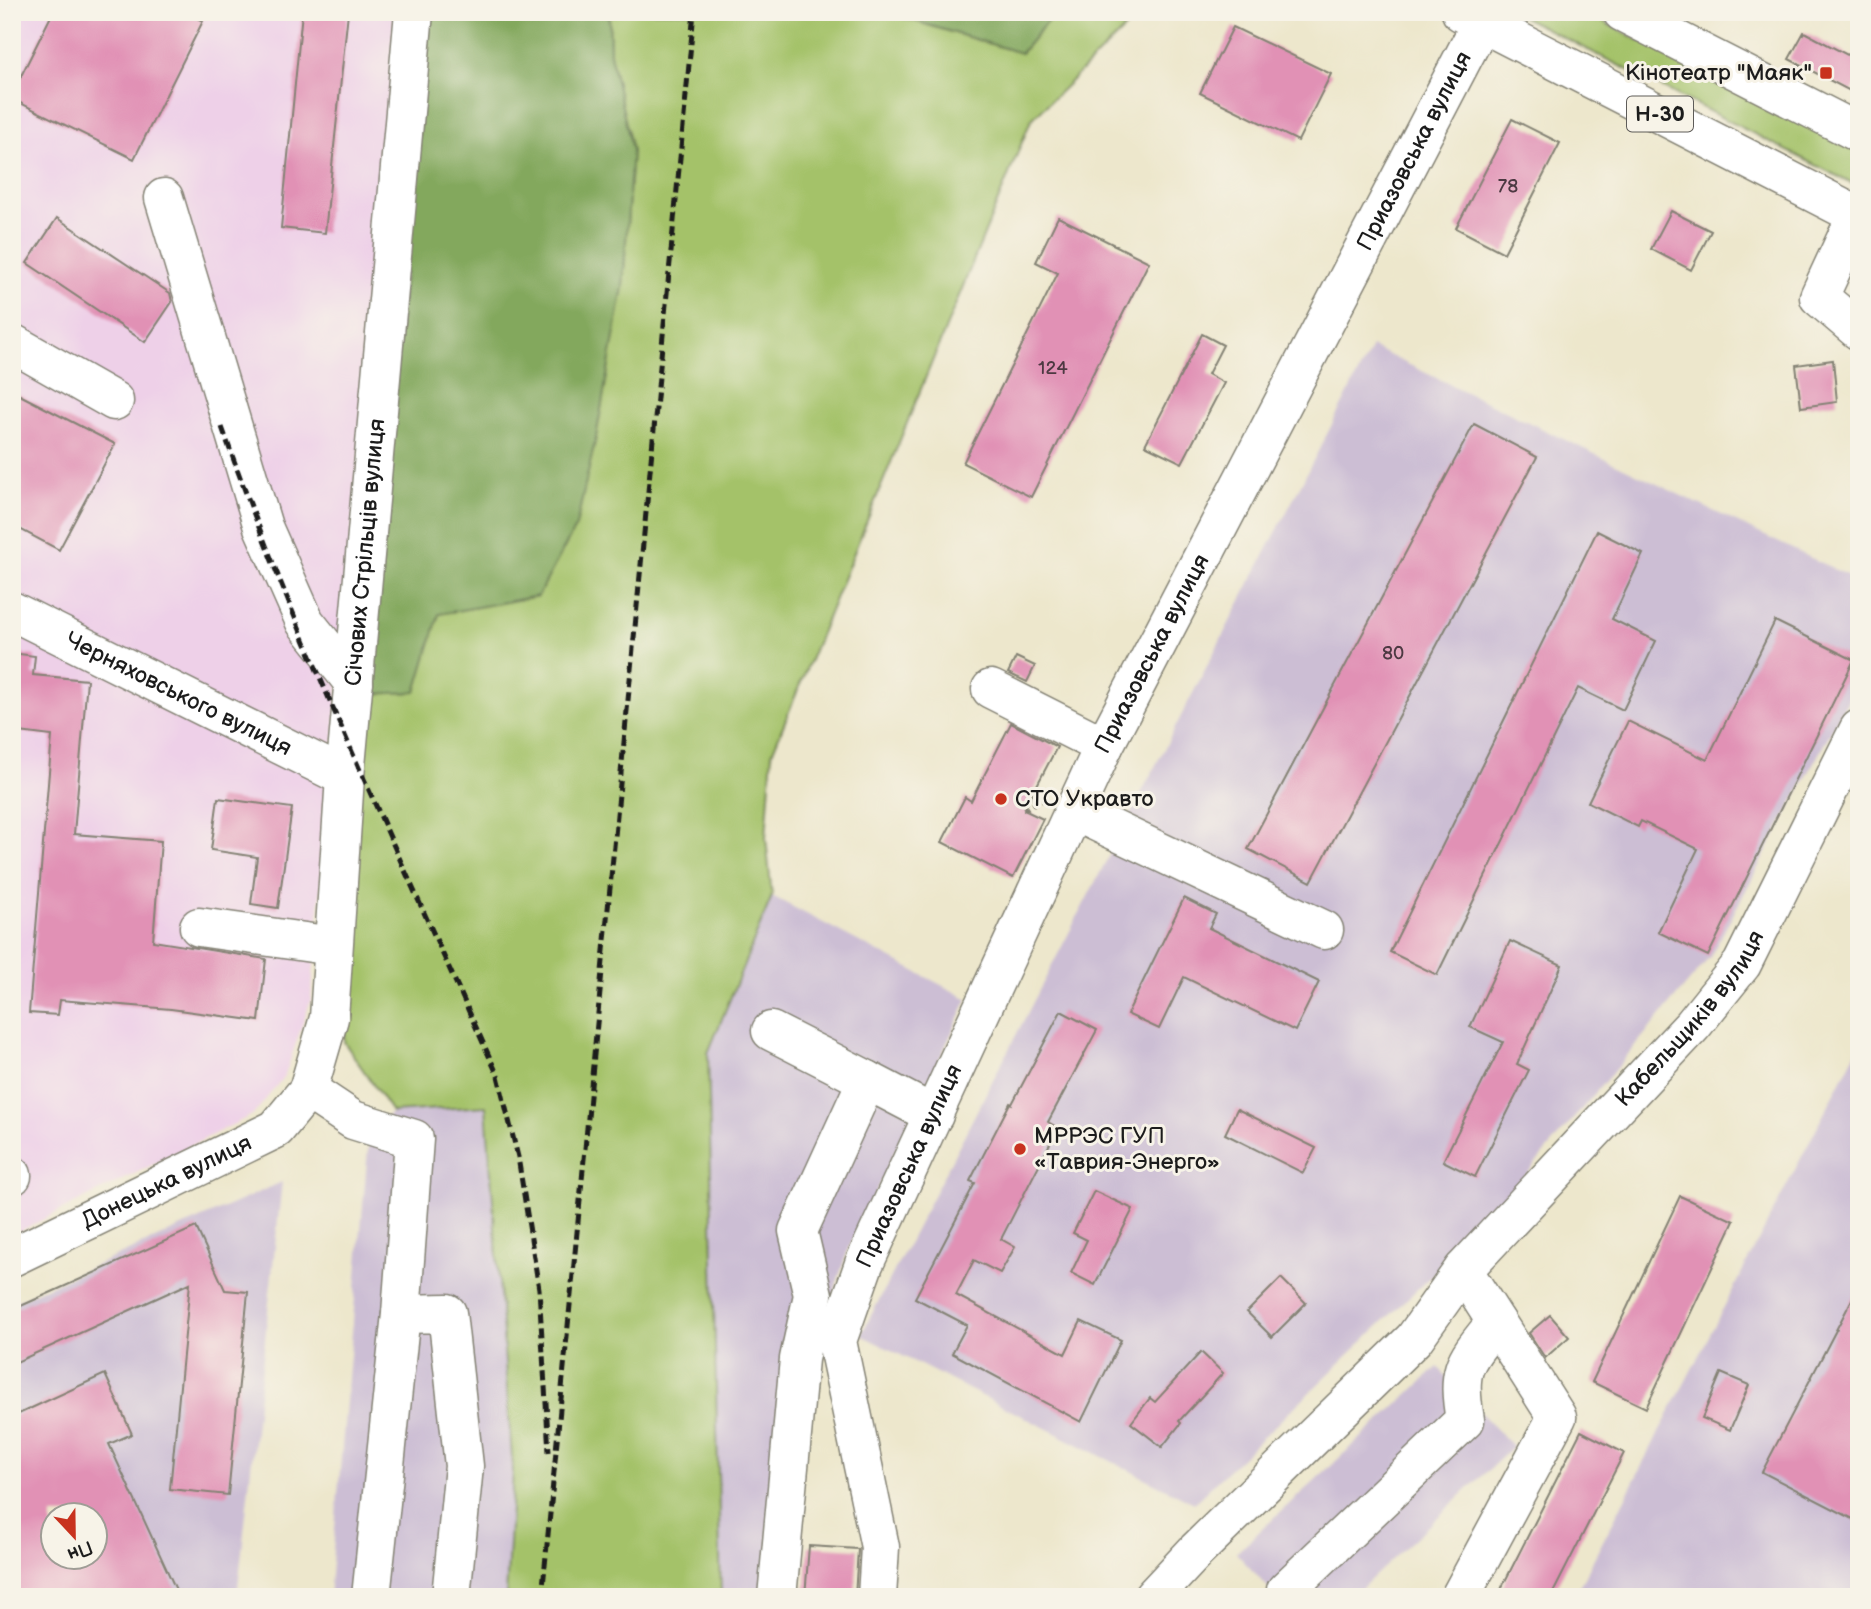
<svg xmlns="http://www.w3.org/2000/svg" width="1871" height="1609" viewBox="0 0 1871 1609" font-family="'Balsamiq Sans',sans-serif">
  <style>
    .built { fill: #eed0e8 }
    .industrial { fill: #ccbed4; fill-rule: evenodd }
    .green { fill: #a4c269; stroke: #606f42; stroke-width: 2 }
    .forest { fill: #83a85d; stroke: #50623c; stroke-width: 2 }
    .building { fill: #e191b5; fill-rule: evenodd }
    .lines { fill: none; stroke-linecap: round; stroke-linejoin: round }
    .minor-casing { stroke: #848274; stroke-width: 41 }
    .major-casing { stroke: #848274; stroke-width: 41 }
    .path { stroke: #848274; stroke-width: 4.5; stroke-dasharray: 5 5; stroke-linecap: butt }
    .minor { stroke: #fff; stroke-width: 38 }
    .major { stroke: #fff; stroke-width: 38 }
    .rail { stroke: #1c1c1c; stroke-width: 5; stroke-dasharray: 10 5; stroke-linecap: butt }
    .poi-dot { fill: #c8321e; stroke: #f7f3e8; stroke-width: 2.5 }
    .labels { text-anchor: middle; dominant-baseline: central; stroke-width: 6; stroke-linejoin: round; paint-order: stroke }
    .number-label { font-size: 19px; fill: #4d3942 }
    .shield { fill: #f7f3e8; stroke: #5e5c59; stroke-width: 2 }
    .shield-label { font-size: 21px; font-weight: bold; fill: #1c1c1c }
    .poi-label { font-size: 23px; fill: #1c1c1c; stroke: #f7f3e8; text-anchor: start }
    .street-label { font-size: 23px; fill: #1c1c1c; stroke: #f7f3e8 }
  </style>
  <rect width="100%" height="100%" fill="#f7f3e8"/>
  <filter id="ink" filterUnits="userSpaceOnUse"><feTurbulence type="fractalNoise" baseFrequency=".0143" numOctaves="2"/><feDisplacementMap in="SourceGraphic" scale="14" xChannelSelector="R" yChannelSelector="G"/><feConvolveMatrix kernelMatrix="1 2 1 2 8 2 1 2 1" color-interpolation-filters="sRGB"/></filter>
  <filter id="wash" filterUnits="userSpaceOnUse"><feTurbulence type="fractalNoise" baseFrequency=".00686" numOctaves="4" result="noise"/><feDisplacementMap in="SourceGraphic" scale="28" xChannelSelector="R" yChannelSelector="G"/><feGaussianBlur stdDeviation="1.57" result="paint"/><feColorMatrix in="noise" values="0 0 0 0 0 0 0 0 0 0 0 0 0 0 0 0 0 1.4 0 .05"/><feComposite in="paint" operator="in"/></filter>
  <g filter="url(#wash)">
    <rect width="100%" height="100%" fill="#ede7cc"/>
    <polygon class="built" points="12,12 398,12 311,999 285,1075 254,1114 12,1235"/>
    <g class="industrial">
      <polygon points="1372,347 1859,581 1859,679 1710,957 1482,1227 1194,1503 861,1335"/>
      <polygon points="772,896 968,999 848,1249 809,1368 786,1597 721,1597 708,1053"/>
      <polygon points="1859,1046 1859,1597 1574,1597"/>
      <polygon points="486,1106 513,1471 506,1597 329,1597 369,1137 392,1112"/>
      <path d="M282 1182 237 1597H12V1303ZM52 1514H94V1556H52Z"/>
      <polygon points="1438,1367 1513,1447 1352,1597 1277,1597 1236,1553"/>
    </g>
    <g class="green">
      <polygon points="609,12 898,12 905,18 1021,53 1055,12 1142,12 1031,120 772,753 766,838 772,896 708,1053 721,1597 506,1597 513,1471 486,1106 392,1112 344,1042 364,694 416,692 439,614 538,596 576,526 596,437 623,287 632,150 610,54"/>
      <polygon points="1518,12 1584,12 1859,153 1859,187 1521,16"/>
    </g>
    <g class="forest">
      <polygon points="430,12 609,12 610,54 632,150 623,287 596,437 576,526 538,596 439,614 416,692 364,694"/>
      <polygon points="898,12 1055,12 1021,53 905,18"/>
    </g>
    <g id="blocks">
      <g class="building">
        <polygon points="53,12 185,12 203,21 134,159 12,99 12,94"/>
        <polygon points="302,12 348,12 325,233 281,228"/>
        <polygon points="1233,27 1331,74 1298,141 1200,93"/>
        <polygon points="1804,32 1859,61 1859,79 1852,92 1789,59"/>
        <polygon points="1512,119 1560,143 1504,253 1456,228"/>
        <polygon points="1671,211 1711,231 1691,270 1651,249"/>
        <polygon points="1058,217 1149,262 1031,497 963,463 1058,273 1036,262"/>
        <polygon points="57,218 170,293 172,302 145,342 27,263"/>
        <polygon points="1202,334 1223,345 1208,374 1224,383 1182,463 1145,445"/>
        <polygon points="1833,360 1837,402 1801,407 1796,365"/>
        <polygon points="12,391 115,444 59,550 12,525"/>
        <polygon points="1474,424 1537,457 1311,882 1248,849"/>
        <polygon points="1597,531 1643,554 1612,619 1656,641 1623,710 1578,688 1437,975 1390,952"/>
        <polygon points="1775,621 1854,660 1708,956 1658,932 1698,849 1641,821 1638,827 1588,802 1628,721 1707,760"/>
        <polygon points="12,653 35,656 33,675 87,680 74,834 161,841 153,941 266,959 259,1021 171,1009 60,1000 58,1015 29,1013 52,736 12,731"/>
        <polygon points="1016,657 1035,666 1027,682 1008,673"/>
        <polygon points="1011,723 1057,747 1024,810 1043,819 1013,878 942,842 965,797 971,801"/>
        <polygon points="218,798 292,808 278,908 251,904 257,857 211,850"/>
        <polygon points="1184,898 1216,914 1209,928 1319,982 1295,1031 1184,977 1159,1029 1127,1014"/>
        <polygon points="1510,941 1562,965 1517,1064 1529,1070 1475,1177 1443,1161 1503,1042 1470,1027"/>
        <polygon points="1061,1011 1097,1030 1048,1122 1058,1128 1001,1239 1015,1247 1000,1273 974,1260 956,1295 1065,1354 1081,1321 1121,1340 1081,1422 952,1353 967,1325 915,1298 975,1183 970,1181 1010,1103 1012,1104"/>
        <polygon points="1237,1109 1316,1148 1303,1173 1225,1134"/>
        <polygon points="1094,1191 1133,1209 1095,1285 1071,1273 1087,1240 1073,1233"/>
        <polygon points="1680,1196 1734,1221 1646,1408 1592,1382"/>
        <polygon points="196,1227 225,1290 248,1292 228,1495 170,1489 190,1283 12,1364 12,1310"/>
        <polygon points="1281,1278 1306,1303 1272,1337 1247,1312"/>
        <polygon points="1859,1286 1859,1522 1762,1472"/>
        <polygon points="1550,1315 1569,1337 1545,1358 1529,1333"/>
        <polygon points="1201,1352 1223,1373 1179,1421 1181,1423 1162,1447 1131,1423 1150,1398 1155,1402"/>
        <polygon points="1721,1373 1749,1385 1730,1430 1702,1418"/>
        <path d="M105 1374 132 1434 109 1444 177 1592 166 1597H12V1417ZM52 1515H94V1557H52Z"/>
        <polygon points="1581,1431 1624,1453 1551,1597 1497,1597"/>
        <polygon points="809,1546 858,1549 855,1597 805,1597"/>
      </g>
    </g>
  </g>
  <g filter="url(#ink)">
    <use href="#blocks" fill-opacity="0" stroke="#848274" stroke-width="2"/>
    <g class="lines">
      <g class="minor-casing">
        <g id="minor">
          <polyline points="164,198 263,527 305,622 354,683"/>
          <polyline points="1857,215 1819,297 1859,331"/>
          <polyline points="12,343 114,401"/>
          <path id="s1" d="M12 611 345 777"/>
          <polyline points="991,689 1104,746"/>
          <polyline points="1074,811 1324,930"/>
          <polyline points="199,927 333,946"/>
          <polyline points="771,1031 867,1080"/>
          <polyline points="308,1090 353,1120 414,1139 401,1314 371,1597"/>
          <polyline points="12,1175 12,1176"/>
          <path id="s2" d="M12 1257 276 1129 308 1090 329 1018 345 777 414 12"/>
          <polyline points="401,1314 447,1313 464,1466 451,1597"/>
          <path d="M1286 1590 1465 1420C1456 1367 1464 1362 1496 1322"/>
          <polyline points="777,1597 799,1359 813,1295 798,1231 867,1080 934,1115"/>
          <path id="s3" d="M877 1597 880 1547 837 1341 864 1264 1104 746 1487 12"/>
          <path id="s4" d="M1153 1597 1197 1550 1414 1339 1463 1270 1693 1025 1742 964 1859 729"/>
          <polyline points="1460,1597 1557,1417 1463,1270"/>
        </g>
      </g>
      <g class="major-casing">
        <g id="major">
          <polyline points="1461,12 1859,216"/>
          <polyline points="1622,12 1859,133"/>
        </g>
      </g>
      <polyline class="path" points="1024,810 1039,801 1045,801"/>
      <use href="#minor" class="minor"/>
      <use href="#major" class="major"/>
      <g class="rail">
        <path d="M222 427C300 649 402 862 498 1076L518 1157 539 1289 549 1452"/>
        <polyline points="542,1597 694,12"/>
      </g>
    </g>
  </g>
  <g class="poi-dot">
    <rect x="1819" y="66" width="14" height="14" rx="3.5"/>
    <circle cx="1001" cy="799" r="7"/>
    <circle cx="1020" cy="1149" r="7"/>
  </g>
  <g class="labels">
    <g class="number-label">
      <text x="1508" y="186">78</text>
      <text x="1053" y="368">124</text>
      <text x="1393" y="653">80</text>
    </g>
    <rect class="shield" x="1627" y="96.5" width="66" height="35" rx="5"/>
    <g class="shield-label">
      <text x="1660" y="114">Н-30</text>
    </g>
    <g class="poi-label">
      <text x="1812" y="73" text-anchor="end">Кінотеатр "Маяк"</text>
      <text x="1015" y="799">СТО Укравто</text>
      <text x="1034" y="1136">МРРЭС ГУП<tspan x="1034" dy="26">«Таврия-Энерго»</tspan></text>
    </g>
    <g class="street-label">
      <text stroke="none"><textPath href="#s3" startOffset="1584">Приазовська вулиця</textPath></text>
      <text stroke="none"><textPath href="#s2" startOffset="886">Січових Стрільців вулиця</textPath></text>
      <text stroke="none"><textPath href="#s3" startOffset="1017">Приазовська вулиця</textPath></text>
      <text stroke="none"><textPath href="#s1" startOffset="186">Черняховського вулиця</textPath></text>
      <text stroke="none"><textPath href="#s4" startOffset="791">Кабельщиків вулиця</textPath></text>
      <text stroke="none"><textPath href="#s3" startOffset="450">Приазовська вулиця</textPath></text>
      <text stroke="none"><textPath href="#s2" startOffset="172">Донецька вулиця</textPath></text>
    </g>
  </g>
  <rect width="1871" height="1609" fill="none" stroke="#f7f3e8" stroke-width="42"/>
  <g transform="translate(74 1536) rotate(158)"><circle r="33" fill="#f7f3e8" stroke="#9f9d96" stroke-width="2"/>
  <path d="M0-5L12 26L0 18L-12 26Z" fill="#c8321e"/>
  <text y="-10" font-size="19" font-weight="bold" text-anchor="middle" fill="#1c1c1c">Пн</text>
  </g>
</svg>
